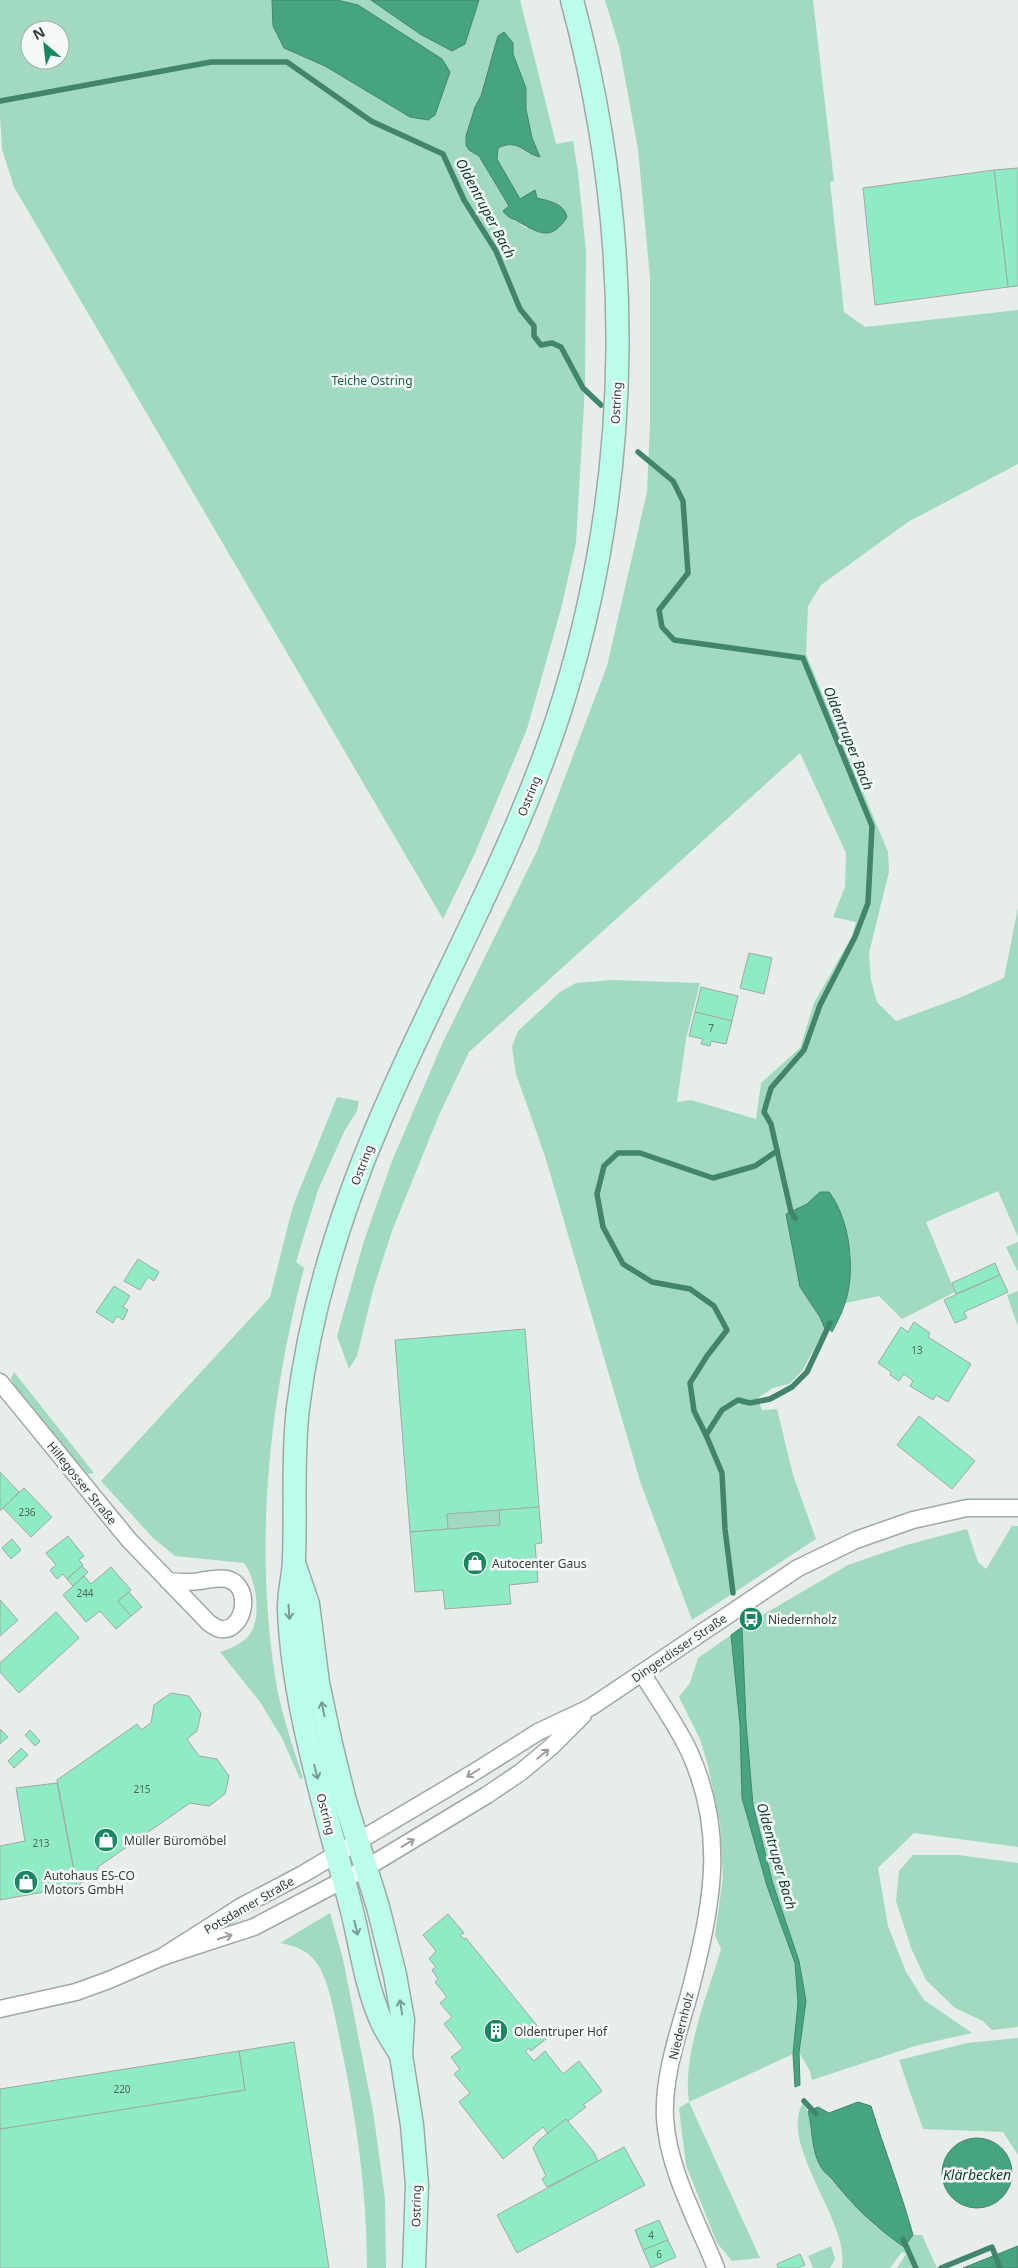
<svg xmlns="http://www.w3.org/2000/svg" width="1018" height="2268" viewBox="0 0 1018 2268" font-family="'Noto Sans',sans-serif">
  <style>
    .green { fill: #a1dac1; fill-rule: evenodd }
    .water { fill: #46a481; stroke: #42856c }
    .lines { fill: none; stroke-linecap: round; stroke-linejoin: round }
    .stream { stroke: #42856c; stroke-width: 5.5 }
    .building { fill: #8eebc4; stroke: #a2a8a5 }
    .street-casing { stroke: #a1a7a4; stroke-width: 19 }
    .secondary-casing { stroke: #a1a7a4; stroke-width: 25 }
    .street { stroke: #fff; stroke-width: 16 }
    .secondary { stroke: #bafeeb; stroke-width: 22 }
    .oneway { stroke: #7a9d93 }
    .oneway2 { stroke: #9c9e9d }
    .labels { text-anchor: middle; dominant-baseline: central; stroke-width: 5; stroke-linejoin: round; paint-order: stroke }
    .number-label { font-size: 10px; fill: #4f685d }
    .park-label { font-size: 12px; fill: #196148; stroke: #f4faf7 }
    .street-label { font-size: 12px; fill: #3a3c3b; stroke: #f4faf7 }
    .poi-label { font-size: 12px; fill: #3a3c3b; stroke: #f4faf7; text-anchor: start }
    .water-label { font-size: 14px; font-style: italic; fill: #113b2c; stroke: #f4faf7 }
  </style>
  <rect width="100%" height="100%" fill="#e7edea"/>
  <g class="green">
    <path d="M0 0H272C274 50 283 47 325 66L358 5 337 0H371L420 34 465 44 479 0H520L556 144 573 141 578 173 586 251 585 386 576 543 561 609 527 729 475 853 443 919 14 187 2 149 0 115ZM30 30H60V60H30ZM513 43V54L526 88V109L532 138 540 156C535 155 528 154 524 151 513 144 512 141 498 148L497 159 520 199 535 191 537 198 554 202 566 212 526 228 518 222 514 221 509 206 479 156 475 107Z"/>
    <polygon points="605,0 813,0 834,181 830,182 844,312 865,327 1018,310 1018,464 908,522 821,585 808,606 806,654 888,852 889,872 869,953 871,980 877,1002 896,1021 959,998 1004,978 1018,907 1018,1237 998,1191 926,1222 955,1292 902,1319 879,1296 846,1303 851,1254 820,1192 807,1204 786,1214 800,1287 820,1317 825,1329 802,1371 789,1384 773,1388 758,1398 762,1410 777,1409 793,1475 816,1539 692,1620 641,1484 545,1156 516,1074 512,1047 518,1031 560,992 576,983 613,980 700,983 686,1039 677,1102 691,1100 756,1119 761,1083 800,1048 814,1003 852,936 856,922 833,917 845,887 846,853 800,753 469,1052 439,1115 392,1231 373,1290 357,1356 349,1369 337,1336 364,1241 392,1161 443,1042 537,851 607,666 647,492 650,423 650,278 638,149 619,46"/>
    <path d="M337 1097 359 1101 357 1111 345 1130 318 1190 296 1262 304 1268C270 1400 254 1539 275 1676 280 1710 292 1744 303 1778L300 1779 282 1738 260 1702 220 1652C232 1648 245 1643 252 1631 261 1612 256 1579 244 1563L175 1556 153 1538 101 1481 270 1297 293 1206Z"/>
    <polygon points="1018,1242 1018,1272 1006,1247"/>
    <polygon points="1018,1291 1018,1327 1007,1295"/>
    <polygon points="14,1372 94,1473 88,1474 79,1469 14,1386 11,1378"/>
    <polygon points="499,1510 500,1525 448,1529 447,1514"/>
    <polygon points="1012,1526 1018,1526 1018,1847 914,1833 878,1868 888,1926 906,1972 924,2000 972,2033 918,2045 812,2080 810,2071 799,2052 806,2001 799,1961 773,1884 753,1805 746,1722 742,1627 848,1565 906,1545 967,1529 978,1562 986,1569"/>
    <path d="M731 1635 740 1725 742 1798 767 1886 795 1963 798 2003 793 2054 689 2102 760 2258 732 2261 717 2243 686 2165 679 2108 689 2102C682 2054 708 1994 721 1949L715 1935 723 1878 720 1823 708 1766 700 1739 679 1697 690 1683 698 1658Z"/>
    <polygon points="913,1855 958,1855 1018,1863 1018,2027 992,2030 983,2021 955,2008 926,1980 911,1948 896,1901 899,1871"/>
    <path d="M330 1913 343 1959 373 2111 385 2198 386 2268H367C367 2191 356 2116 340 2041 335 2017 331 1990 320 1968 310 1951 297 1946 280 1943Z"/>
    <polygon points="1018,2038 1018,2155 1003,2132 923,2129 899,2060 967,2043"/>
    <path d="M804 2101 811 2121 814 2146 821 2167 844 2195 876 2227 904 2246 913 2235H922L937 2268H897L906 2254 902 2252 890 2268H842C851 2221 776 2144 804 2101Z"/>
    <polygon points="831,2246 835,2259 830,2268 813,2268 808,2256"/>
  </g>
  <g class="water">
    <polygon points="272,0 337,0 358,5 442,59 450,72 435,115 428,120 410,117 325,66 284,48 273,26"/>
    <polygon points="371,0 479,0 465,44 452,51 420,34"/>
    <path d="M504 32 513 43V54L526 88V109L532 138 540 157C522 153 518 138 498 148L497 159 520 199 535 190 537 198C549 201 564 203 567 217 552 241 540 234 519 222 512 218 508 218 503 211L509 206 479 156 469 150 466 145V136L475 107 481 96 498 36Z"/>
    <path d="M820 1192H829C850 1219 856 1271 845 1303 842 1313 837 1322 832 1332L829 1328 825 1329 820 1317 800 1287 786 1214 807 1204Z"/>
    <polygon points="742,1627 746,1722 753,1805 773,1884 799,1961 806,2001 799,2052 800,2085 795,2087 793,2054 798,2003 795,1963 767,1886 742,1798 740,1725 731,1635"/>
    <path d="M858 2102 871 2106C884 2149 901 2191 913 2235L904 2247C874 2226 854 2207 831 2178 828 2175 823 2171 821 2167 811 2151 813 2129 808 2111L818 2107 829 2113Z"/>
    <circle cx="977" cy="2173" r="35"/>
    <polygon points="1018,2246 1018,2268 963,2268"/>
  </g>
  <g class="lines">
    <g class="stream">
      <polyline points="0,101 211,62 287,62 371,121 443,154 464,200 496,251 520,309 534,326 534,336 541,345 552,343 561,347 583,388 601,405"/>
      <polyline points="638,452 673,481 683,501 688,573 659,610 662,627 674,640 803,658 872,826 868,903 855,937 820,1005 804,1050 771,1088 764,1112 771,1124 791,1212 795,1218"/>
      <polyline points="706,1435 694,1411 690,1383 707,1356 727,1330 714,1306 690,1289 652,1282 623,1264 603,1227 597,1194 604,1166 618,1153 640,1153 713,1178 755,1166 777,1151"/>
      <polyline points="733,1593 725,1529 722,1473 706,1435 722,1410 738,1400 750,1403 770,1399 792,1387 807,1372 830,1323"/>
      <polyline points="804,2101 816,2114"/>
      <polyline points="903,2239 916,2268"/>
      <polyline points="941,2268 992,2247 1000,2268"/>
    </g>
  </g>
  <g class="building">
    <polygon points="1018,168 1018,286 1008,287 994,170"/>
    <polygon points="994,170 1008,287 875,305 863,188"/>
    <polygon points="749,953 772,958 764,994 740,988"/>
    <polygon points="701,987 738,996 732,1021 695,1012"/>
    <polygon points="695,1012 732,1021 726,1044 711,1041 710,1046 701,1044 703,1039 689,1036"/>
    <polygon points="138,1259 159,1272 154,1281 148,1277 140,1290 124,1281"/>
    <polygon points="995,1263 1000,1275 956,1294 952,1283"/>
    <polygon points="1000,1275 1008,1292 964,1312 967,1318 955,1323 944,1300"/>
    <polygon points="114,1286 130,1296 123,1307 128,1310 123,1320 117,1316 113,1323 96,1312"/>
    <polygon points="914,1322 930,1333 928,1337 971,1364 948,1402 936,1395 933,1400 910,1386 913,1381 904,1374 899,1381 890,1375 891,1372 878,1363 901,1327 908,1332"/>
    <polygon points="525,1329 539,1507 447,1514 448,1529 410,1532 395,1340"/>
    <polygon points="919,1416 975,1461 952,1489 897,1445"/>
    <polygon points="0,1472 19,1492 0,1511"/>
    <polygon points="24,1488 52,1517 31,1537 3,1508"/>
    <polygon points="539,1507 542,1543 535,1544 538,1582 509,1585 511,1604 445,1609 443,1590 415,1592 410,1532 500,1525 499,1510"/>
    <polygon points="68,1536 84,1556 79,1560 83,1565 67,1579 63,1574 57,1579 50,1570 56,1565 46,1553"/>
    <polygon points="12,1539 21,1550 11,1559 2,1548"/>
    <polygon points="82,1566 88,1572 73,1586 67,1579"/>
    <polygon points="111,1567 131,1590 118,1601 131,1616 116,1629 100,1611 86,1622 63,1595 84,1576 91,1584"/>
    <polygon points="129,1592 142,1607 131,1616 118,1601"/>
    <polygon points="0,1600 18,1620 0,1636"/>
    <polygon points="56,1612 79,1638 19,1693 0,1672 0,1663"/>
    <polygon points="171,1693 189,1696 201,1713 197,1731 187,1739 199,1756 217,1759 229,1776 225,1794 209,1806 190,1803 98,1867 97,1873 77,1886 57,1780 137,1724 141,1730 151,1723 154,1705"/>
    <polygon points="0,1729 8,1737 0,1744"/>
    <polygon points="30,1730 40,1741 35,1746 25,1735"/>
    <polygon points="21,1748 28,1755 14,1768 8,1761"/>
    <polygon points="57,1783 77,1886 0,1900 0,1846 25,1841 16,1788"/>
    <polygon points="448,1914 464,1933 460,1935 464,1939 466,1938 547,2038 531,2051 529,2048 525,2051 534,2061 545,2051 563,2074 579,2061 602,2091 583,2105 586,2107 568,2121 566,2119 548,2134 543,2127 503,2159 459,2102 470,2093 454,2074 460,2069 451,2057 463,2048 444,2024 452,2017 440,2003 447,1997 435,1982 438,1979 432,1970 436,1967 429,1959 436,1951 423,1935"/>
    <polygon points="294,2042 329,2268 0,2268 0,2129 245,2090 239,2051"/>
    <polygon points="239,2051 245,2090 0,2129 0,2089"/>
    <polygon points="566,2119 593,2151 598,2161 547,2187 542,2179 546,2176 533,2148 539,2140"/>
    <polygon points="624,2147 645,2185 517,2253 497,2215"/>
    <polygon points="659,2220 668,2240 643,2250 635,2230"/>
    <polygon points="668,2240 676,2257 651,2268 643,2250"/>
    <polygon points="800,2254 805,2265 798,2268 778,2268 777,2264"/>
  </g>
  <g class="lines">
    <g class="street-casing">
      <g id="street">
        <path d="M0 1382 129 1540 209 1623C212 1625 216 1628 220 1629 244 1633 254 1586 227 1579 218 1577 208 1580 200 1581 189 1583 179 1582 168 1581"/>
        <path d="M642 1673C658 1699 676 1724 689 1751 728 1836 711 1909 689 1995 678 2034 663 2077 665 2118 668 2170 697 2220 716 2268"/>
        <polyline points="162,1957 242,1906 303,1874 473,1773 538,1732 591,1707 798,1568 856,1540 913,1520 967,1508 1018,1508"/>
        <polyline points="0,2009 76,1992 109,1980 162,1957 254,1927 366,1868 487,1795 521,1772 551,1747 583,1715"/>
      </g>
    </g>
    <g class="secondary-casing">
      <g id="secondary">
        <polyline points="295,1566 308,1604 318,1683 331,1744 345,1801 378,1907 395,1975 403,2020 401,2055 412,2125 417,2185 414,2268"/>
        <path d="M401 2055C394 2043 385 2031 380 2018 366 1985 361 1949 353 1915 345 1883 336 1852 328 1821 310 1752 292 1682 289 1611 288 1593 294 1576 294 1558 296 1508 292 1458 298 1408 310 1309 341 1211 380 1120 440 979 519 845 564 698 634 469 634 231 572 0"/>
      </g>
    </g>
    <use href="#street" class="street"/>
    <use href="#secondary" class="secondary"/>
  </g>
  <defs><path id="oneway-shaft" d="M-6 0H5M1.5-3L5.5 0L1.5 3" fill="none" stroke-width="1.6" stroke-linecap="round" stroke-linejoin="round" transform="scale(1.25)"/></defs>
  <g class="oneway">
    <use href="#oneway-shaft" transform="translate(289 1612) rotate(86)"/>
    <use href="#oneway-shaft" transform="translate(323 1709) rotate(-102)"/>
    <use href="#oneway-shaft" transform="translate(316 1772) rotate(76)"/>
    <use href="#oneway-shaft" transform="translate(356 1928) rotate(77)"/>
    <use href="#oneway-shaft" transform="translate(401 2007) rotate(-99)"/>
  </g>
  <g class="oneway2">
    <use href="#oneway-shaft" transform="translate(543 1754) rotate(-39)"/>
    <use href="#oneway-shaft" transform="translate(473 1773) rotate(148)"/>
    <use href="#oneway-shaft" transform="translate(408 1843) rotate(-31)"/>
    <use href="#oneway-shaft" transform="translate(225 1937) rotate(-18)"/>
  </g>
  <defs>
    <g id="shop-disc" transform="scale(1.25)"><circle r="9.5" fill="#198664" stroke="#f4faf7"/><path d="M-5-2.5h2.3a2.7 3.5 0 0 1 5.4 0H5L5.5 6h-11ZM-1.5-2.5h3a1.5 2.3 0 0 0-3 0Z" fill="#fff"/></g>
    <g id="bus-disc" transform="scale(1.25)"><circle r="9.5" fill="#198664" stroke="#f4faf7"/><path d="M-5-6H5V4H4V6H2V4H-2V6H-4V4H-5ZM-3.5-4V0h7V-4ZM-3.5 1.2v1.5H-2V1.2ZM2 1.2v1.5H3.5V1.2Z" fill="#fff"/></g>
    <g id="building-disc" transform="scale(1.25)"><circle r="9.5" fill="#198664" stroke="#f4faf7"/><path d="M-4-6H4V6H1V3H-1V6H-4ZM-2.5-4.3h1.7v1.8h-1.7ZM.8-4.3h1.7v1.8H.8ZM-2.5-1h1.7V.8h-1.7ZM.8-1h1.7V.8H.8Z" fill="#fff"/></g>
  </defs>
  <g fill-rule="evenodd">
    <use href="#shop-disc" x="475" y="1563"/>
    <use href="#bus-disc" x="751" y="1619"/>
    <use href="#shop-disc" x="106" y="1840"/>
    <use href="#shop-disc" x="26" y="1882"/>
    <use href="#building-disc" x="496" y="2031"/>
  </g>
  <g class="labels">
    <g class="number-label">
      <text x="711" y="1028">7</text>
      <text x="917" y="1350">13</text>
      <text x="27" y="1512">236</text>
      <text x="85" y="1593">244</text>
      <text x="142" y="1789">215</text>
      <text x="41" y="1843">213</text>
      <text x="122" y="2089">220</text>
      <text x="651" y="2235">4</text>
      <text x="659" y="2254">6</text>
    </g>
    <g class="park-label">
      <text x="372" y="380">Teiche Ostring</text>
    </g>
    <g class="street-label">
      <text transform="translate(616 403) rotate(-87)">Ostring</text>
      <text transform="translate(529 796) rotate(-68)">Ostring</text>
      <text transform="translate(362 1165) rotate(-69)">Ostring</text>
      <text transform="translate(82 1483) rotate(51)">Hillegosser Straße</text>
      <text transform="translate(679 1648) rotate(-34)">Dingerdisser Straße</text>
      <text transform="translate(326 1814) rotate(75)">Ostring</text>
      <text transform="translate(249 1905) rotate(-30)">Potsdamer Straße</text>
      <text transform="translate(681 2026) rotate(-76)">Niedernholz</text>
      <text transform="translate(416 2206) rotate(-89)">Ostring</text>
    </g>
    <g class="poi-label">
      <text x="492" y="1563">Autocenter Gaus</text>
      <text x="768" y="1619">Niedernholz</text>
      <text x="124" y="1840">Müller Büromöbel</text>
      <text x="44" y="1875">Autohaus ES-CO<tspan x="44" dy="14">Motors GmbH</tspan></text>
      <text x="514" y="2031">Oldentruper Hof</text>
    </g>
    <g class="water-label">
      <text transform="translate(486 208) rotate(62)">Oldentruper Bach</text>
      <text transform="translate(849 738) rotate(68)">Oldentruper Bach</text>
      <text transform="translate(777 1856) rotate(74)">Oldentruper Bach</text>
      <text x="977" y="2174">Klärbecken</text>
    </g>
  </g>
  <g transform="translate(45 45) rotate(332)"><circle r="24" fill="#f4faf7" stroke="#aaaeac"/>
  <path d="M0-4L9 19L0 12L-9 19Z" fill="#198664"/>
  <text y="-8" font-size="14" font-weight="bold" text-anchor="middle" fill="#3a3c3b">N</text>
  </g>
</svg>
